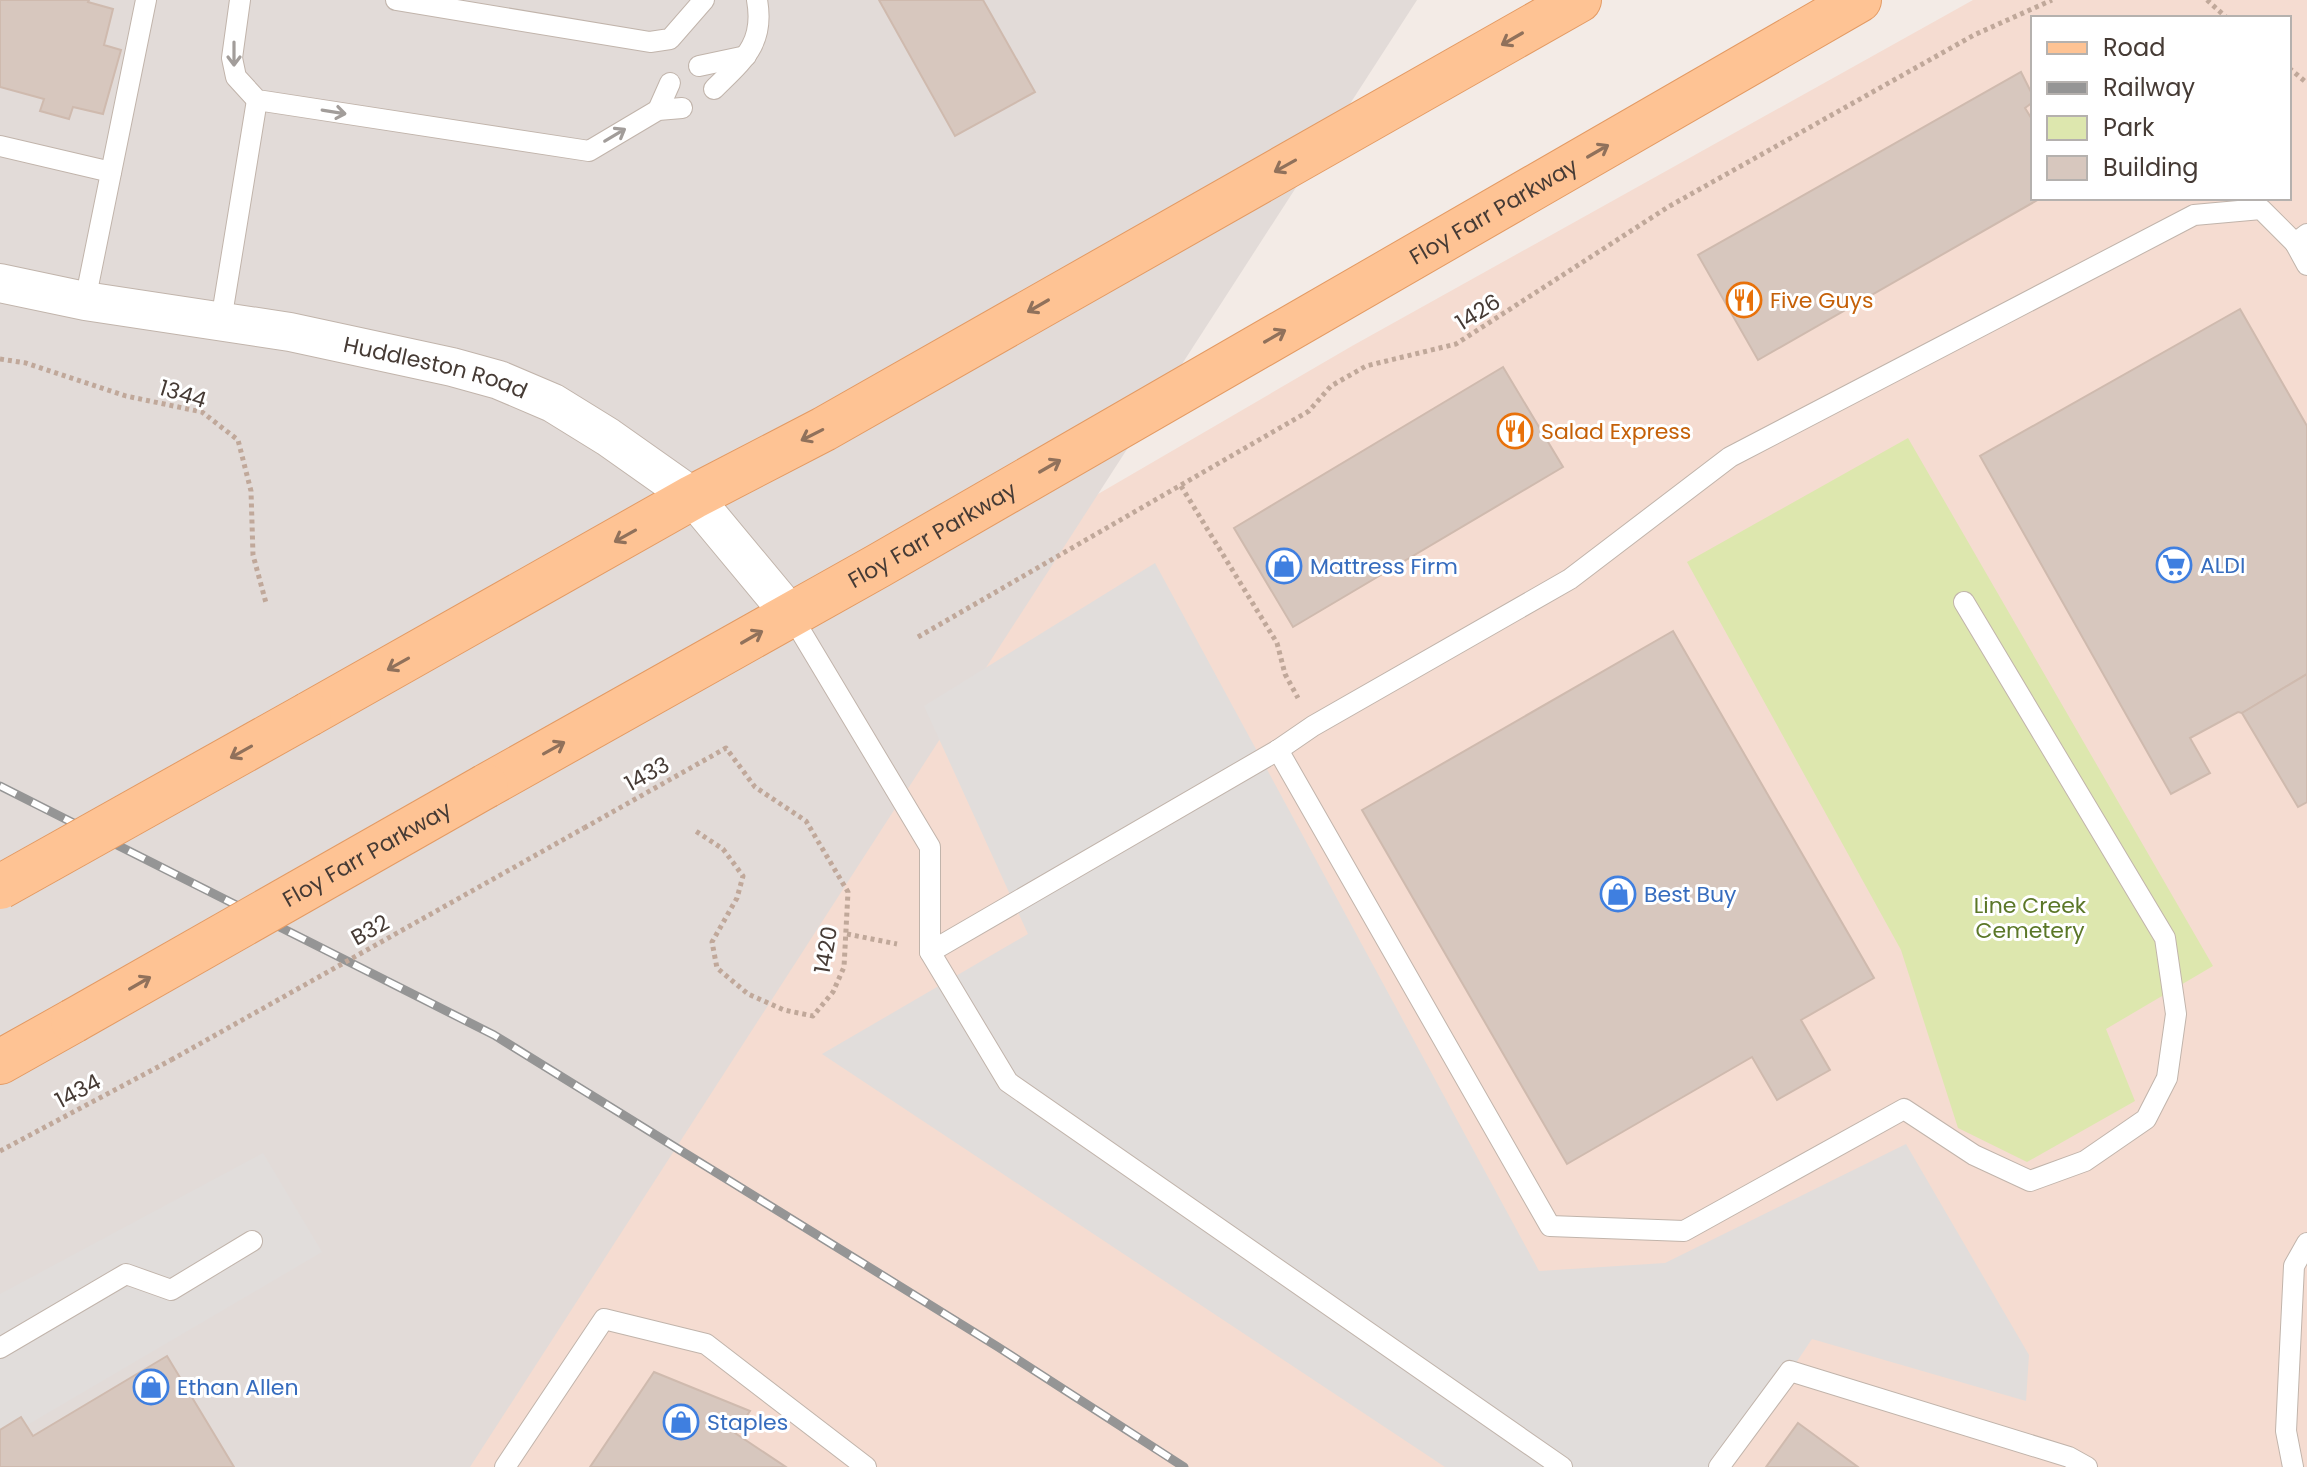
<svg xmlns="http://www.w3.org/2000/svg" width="2307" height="1467" viewBox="0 0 2307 1467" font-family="Poppins,sans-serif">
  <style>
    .commercial { fill: #f5dcd1; fill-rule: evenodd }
    .industrial { fill: #e2dbd8 }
    .green { fill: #dde7ae }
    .parking { fill: #e1dddb }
    .building { fill: #d7c7be; stroke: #cfbaae; stroke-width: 2 }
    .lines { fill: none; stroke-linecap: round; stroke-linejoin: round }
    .lane-casing { stroke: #c1b4ab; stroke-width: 22 }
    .street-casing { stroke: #c1b4ab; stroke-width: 40 }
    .primary-casing { stroke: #e39a63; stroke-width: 46 }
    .path { stroke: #c0a89a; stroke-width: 5; stroke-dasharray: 4 4; stroke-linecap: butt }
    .lane { stroke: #fff; stroke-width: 20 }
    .street { stroke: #fff; stroke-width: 38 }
    .primary { stroke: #fec394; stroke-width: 44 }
    .rail-casing { stroke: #959595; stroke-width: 9 }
    .rail { stroke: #fff; stroke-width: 6; stroke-dasharray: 18; stroke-linecap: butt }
    .primary-bridge-casing { stroke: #e39a63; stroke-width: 46; stroke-linecap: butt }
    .path-bridge { stroke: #c0a89a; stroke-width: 5; stroke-dasharray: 4 4; stroke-linecap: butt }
    .primary-bridge { stroke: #fec394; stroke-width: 44 }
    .oneway { stroke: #90715b }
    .oneway2 { stroke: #a29d9a }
    .labels { text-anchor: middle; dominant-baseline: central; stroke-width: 6; stroke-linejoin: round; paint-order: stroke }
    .street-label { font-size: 22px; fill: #463b35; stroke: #fff }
    .food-label { font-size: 22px; fill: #c56008; stroke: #fff; text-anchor: start }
    .shop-label { font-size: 22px; fill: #366cbe; stroke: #fff; text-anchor: start }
    .park-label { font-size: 22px; fill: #5b7728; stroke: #fff }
  </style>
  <rect width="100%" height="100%" fill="#f3ebe6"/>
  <path class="commercial" d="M1973 0H2307V1467H0V1134L1352 346ZM2033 18H2289V198H2033Z"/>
  <polygon class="industrial" points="0,0 1417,0 470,1467 0,1467"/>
  <polygon class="green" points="1908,438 2213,966 2106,1029 2135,1101 2027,1162 1958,1128 1901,950 1687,562"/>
  <g class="parking">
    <polygon points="1155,563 1539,1271 1665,1263 1906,1144 2029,1355 2026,1401 1812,1339 1726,1467 1445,1467 822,1054 1028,934 924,706"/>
    <polygon points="263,1153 322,1252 0,1441 0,1294"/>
  </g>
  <g class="building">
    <polygon points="0,0 89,0 88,2 113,9 104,45 121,50 103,114 73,107 69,119 40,111 44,99 0,87"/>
    <polygon points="879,0 983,0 1035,92 955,136"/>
    <polygon points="2021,72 2033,96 2033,102 2025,108 2033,121 2033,198 2041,198 1758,360 1698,255"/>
    <polygon points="2240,309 2307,426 2307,674 2242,713 2238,712 2190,738 2210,773 2171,794 1980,456"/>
    <polygon points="1503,367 1563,467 1293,627 1234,528"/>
    <polygon points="1673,631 1874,978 1801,1020 1830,1070 1777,1100 1752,1057 1567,1164 1362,810"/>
    <polygon points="2307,674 2307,802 2298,807 2242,713"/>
    <polygon points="167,1356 234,1467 0,1467 0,1430 21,1417 33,1436"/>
    <polygon points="654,1372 750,1411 735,1433 786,1467 590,1467"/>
    <polygon points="1798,1423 1858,1467 1766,1467"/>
  </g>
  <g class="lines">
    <g class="lane-casing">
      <g id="lane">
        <polyline points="240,0 232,58 236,77 257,100 589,151 658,110 682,108"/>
        <polyline points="396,0 650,42 670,39 704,0"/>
        <polyline points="699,66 746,56"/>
        <path d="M714 89C743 60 765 44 757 0"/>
        <polyline points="658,110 670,83"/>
        <polyline points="0,146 111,172"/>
        <polyline points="2295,243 2307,265"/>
        <polyline points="85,301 146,0"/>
        <polyline points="221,321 257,100"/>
        <polyline points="791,615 930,847 930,952 1008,1082 1562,1467"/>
        <polyline points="1278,750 1550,1226 1684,1231 1904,1109 1974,1155 2030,1181 2085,1161 2146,1119 2167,1078 2176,1014 2165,938 1964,602"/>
        <polyline points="930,952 1278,750 1313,726 1570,579 1730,457 2194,215 2261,209 2295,243 2307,234"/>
        <polyline points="0,1348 126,1274 171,1290 252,1241"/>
        <polyline points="505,1467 604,1319 706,1344 866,1467"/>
        <polyline points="1719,1467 1790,1371 2069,1457 2087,1467"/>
        <polyline points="2293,1467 2286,1431 2294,1266 2307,1243"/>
      </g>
    </g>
    <g class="street-casing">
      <g id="street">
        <path id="s1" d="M0 283 85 301 290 332 452 367 499 380 553 403 608 437 693 497 791 615"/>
      </g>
    </g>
    <g class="primary-casing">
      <g id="primary">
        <polyline points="309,714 693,497 824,429 1579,0"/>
        <path id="s2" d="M486 786 878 566 1859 0"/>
        <polyline points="0,1062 73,1021"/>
      </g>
    </g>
    <g class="path">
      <polyline points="2207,0 2227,18"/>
      <polyline points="2289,68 2307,83"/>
      <polyline points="0,359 26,363 126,396 202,412 238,440 251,491 253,555 266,603"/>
      <polyline points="1181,486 1277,643 1285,674 1298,698"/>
      <polyline points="918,637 1309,411 1331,386 1366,366 1456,344 1668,207 1974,35 2052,0"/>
      <polyline points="584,828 726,748 755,787 806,821 848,892 844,967 833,992 813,1016 784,1010 748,994 717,968 712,942 737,898 743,876 723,849 694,830"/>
      <polyline points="847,934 897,944"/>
      <polyline points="0,1151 171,1060"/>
    </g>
    <use href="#lane" class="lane"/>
    <use href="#street" class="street"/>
    <use href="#primary" class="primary"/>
    <g class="rail-casing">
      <polyline id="rail" points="0,786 494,1035 998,1347 1184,1467"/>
    </g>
    <use href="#rail" class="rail"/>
    <g class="primary-bridge-casing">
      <g id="primary-bridge">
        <polyline points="0,887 309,714"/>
        <path id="s3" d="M73 1021 486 786"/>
      </g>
    </g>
    <polyline class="path-bridge" points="171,1060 584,828"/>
    <use href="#primary-bridge" class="primary-bridge"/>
  </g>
  <defs><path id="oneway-shaft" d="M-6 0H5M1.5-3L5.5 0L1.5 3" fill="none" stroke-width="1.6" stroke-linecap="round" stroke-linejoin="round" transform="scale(2)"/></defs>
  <g class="oneway">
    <use href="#oneway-shaft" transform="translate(1512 39) rotate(150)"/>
    <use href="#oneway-shaft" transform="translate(1598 151) rotate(-30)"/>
    <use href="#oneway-shaft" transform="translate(1285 166) rotate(151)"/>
    <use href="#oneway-shaft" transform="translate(1038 306) rotate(150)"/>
    <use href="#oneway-shaft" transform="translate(1275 336) rotate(-30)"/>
    <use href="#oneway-shaft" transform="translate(812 435) rotate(153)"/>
    <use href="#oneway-shaft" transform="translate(1050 466) rotate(-30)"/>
    <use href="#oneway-shaft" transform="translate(625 536) rotate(151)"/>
    <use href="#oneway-shaft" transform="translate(752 637) rotate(-30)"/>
    <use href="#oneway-shaft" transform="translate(398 664) rotate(151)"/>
    <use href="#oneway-shaft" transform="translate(554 748) rotate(-29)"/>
    <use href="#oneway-shaft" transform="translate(241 752) rotate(151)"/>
    <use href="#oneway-shaft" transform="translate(140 983) rotate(-30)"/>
  </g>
  <g class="oneway2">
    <use href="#oneway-shaft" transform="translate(234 54) rotate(90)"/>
    <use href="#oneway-shaft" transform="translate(334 112) rotate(9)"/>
    <use href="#oneway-shaft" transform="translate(615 135) rotate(-31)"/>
  </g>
  <defs>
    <g id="restaurant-ring" transform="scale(1.8)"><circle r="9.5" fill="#fff" stroke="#e8710a" stroke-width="1.5"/><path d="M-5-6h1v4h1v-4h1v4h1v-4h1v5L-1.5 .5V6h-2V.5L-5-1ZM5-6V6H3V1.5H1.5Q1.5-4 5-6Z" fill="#e8710a"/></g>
    <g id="supermarket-ring" transform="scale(1.8)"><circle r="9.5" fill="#fff" stroke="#3f7fe0" stroke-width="1.5"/><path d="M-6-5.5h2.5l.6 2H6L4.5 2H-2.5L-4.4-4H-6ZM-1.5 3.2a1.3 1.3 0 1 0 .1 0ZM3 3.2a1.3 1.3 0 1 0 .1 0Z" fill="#3f7fe0"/></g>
    <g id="shop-ring" transform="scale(1.8)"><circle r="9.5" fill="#fff" stroke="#3f7fe0" stroke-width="1.5"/><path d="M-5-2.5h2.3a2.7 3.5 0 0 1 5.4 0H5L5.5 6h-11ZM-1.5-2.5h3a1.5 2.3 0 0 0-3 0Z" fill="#3f7fe0"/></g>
  </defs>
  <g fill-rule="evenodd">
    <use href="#restaurant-ring" x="1744" y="300"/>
    <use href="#restaurant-ring" x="1515" y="431"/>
    <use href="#supermarket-ring" x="2174" y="565"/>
    <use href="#shop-ring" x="1284" y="566"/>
    <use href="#shop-ring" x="1618" y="894"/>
    <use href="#shop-ring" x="151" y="1387"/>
    <use href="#shop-ring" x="681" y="1422"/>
  </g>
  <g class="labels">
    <g class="street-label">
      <text stroke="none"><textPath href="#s2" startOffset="1160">Floy Farr Parkway</textPath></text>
      <text transform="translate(1478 312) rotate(-32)">1426</text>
      <text stroke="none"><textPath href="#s1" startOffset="444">Huddleston Road</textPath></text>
      <text transform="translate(183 394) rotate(17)">1344</text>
      <text stroke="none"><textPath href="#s2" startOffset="512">Floy Farr Parkway</textPath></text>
      <text transform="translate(647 774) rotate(-29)">1433</text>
      <text stroke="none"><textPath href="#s3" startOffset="338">Floy Farr Parkway</textPath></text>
      <text transform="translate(370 930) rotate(-29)">B32</text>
      <text transform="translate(826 950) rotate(-80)">1420</text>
      <text transform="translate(78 1091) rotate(-28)">1434</text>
    </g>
    <g class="food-label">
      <text x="1770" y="300">Five Guys</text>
      <text x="1541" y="431">Salad Express</text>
    </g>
    <g class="shop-label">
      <text x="2200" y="565">ALDI</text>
      <text x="1310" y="566">Mattress Firm</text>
      <text x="1644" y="894">Best Buy</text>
      <text x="177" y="1387">Ethan Allen</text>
      <text x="707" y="1422">Staples</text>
    </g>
    <g class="park-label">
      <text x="2030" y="905">Line Creek<tspan x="2030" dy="25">Cemetery</tspan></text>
    </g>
  </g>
  <rect x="2031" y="16" width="260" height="184" fill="#ffffff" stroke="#b5b1ae" stroke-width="2"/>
  <rect x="2047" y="42" width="40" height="12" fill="#fec394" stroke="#b5b1ae" stroke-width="2"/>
  <text x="2103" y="56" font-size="24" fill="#463b35">Road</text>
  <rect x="2047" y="82" width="40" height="12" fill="#959595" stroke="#b5b1ae" stroke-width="2"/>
  <text x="2103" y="96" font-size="24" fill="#463b35">Railway</text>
  <rect x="2047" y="116" width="40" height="24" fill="#dde7ae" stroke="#b5b1ae" stroke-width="2"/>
  <text x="2103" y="136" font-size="24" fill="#463b35">Park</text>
  <rect x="2047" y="156" width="40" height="24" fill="#d7c7be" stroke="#b5b1ae" stroke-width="2"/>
  <text x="2103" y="176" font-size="24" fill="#463b35">Building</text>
</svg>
